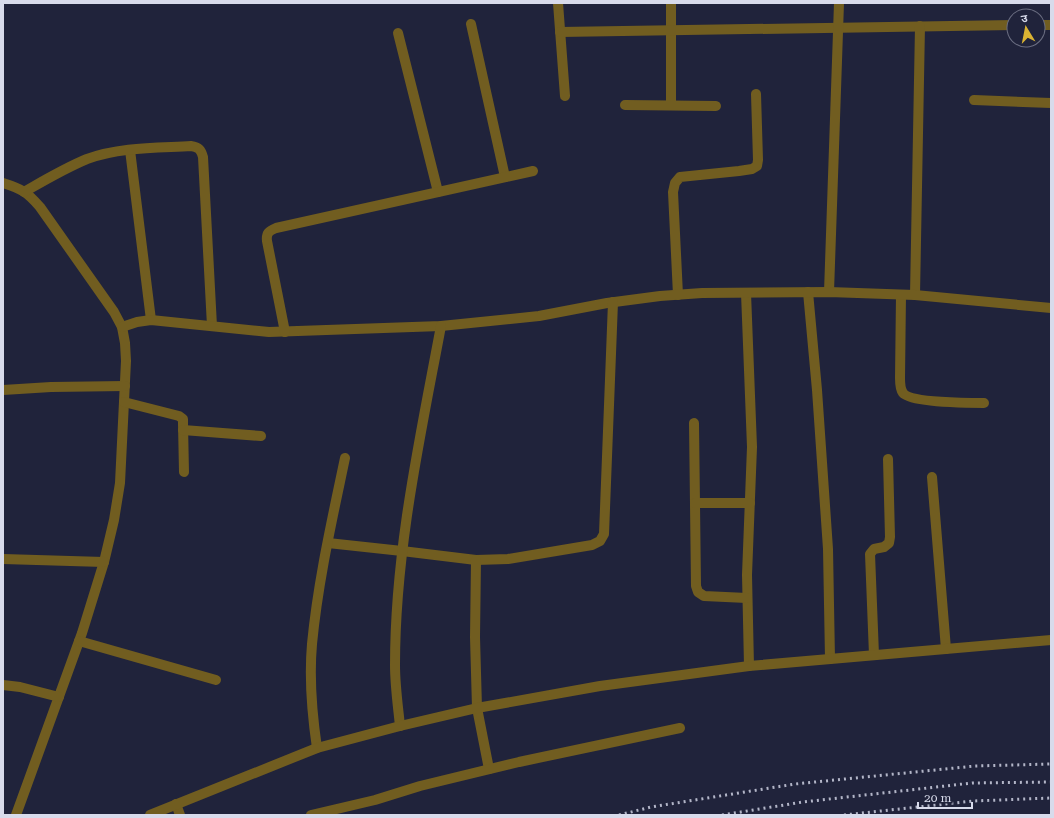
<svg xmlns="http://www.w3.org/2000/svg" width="1054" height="818" viewBox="0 0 1054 818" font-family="'Roboto Serif','Noto Sans Devanagari',serif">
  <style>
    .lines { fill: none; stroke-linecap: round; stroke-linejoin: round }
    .minor { stroke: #715d20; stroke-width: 10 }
    .rail { stroke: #b3b6c8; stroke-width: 3; stroke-dasharray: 2 4; stroke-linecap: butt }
  </style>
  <rect width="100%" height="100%" fill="#20233b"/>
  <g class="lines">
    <g class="minor">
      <polyline points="558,3 565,96"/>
      <polyline points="671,3 671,105"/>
      <polyline points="471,24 505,177"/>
      <polyline points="1038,25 1051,25"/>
      <polyline points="560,32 1014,25"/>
      <polyline points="398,33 438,192"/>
      <polyline points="974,100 1051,103"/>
      <polyline points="625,105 716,106"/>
      <polyline points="130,150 151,320"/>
      <path d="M3 183C22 189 27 192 40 207L114 312 122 327 125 343 126 361 120 483 114 520 104 562 82 633 16 815"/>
      <path d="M24 192C45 180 65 168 87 159 120 147 157 148 191 146 199 147 201 150 203 157L212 326"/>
      <polyline points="808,292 817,390 828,549 830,659"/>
      <polyline points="829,292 839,3"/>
      <polyline points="746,293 752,447 747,575 749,666"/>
      <polyline points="678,295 673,192 675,183 680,177 739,171 752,169 757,166 758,160 756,94"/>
      <path d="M901 295 900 378C900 383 900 389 903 393 910 403 970 403 984 403"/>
      <polyline points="915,295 920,26"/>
      <polyline points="122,327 137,322 151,320 269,332 441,326 539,316 607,303 660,296 702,293 829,292 915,295 1051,308"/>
      <path d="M285 332 267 241C266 233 269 231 276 228L533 171"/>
      <polyline points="3,390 51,387 125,386"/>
      <polyline points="124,402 179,416 183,419 183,424 184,472"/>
      <polyline points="694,423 696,586 698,592 704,596 747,598"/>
      <polyline points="183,430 261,436"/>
      <polyline points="932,477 946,649"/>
      <polyline points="695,503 750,503"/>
      <polyline points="328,543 402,551 476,560 508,559 592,545 600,541 604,534 613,302"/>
      <polyline points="3,559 104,562"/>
      <polyline points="476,560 475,637 477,708 489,769"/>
      <polyline points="79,641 216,680"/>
      <polyline points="874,655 870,554 874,549 884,547 889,543 890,537 888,459"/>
      <polyline points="3,685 20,687 59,697"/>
      <path d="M400 726C398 706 395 686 395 665 395 551 420 438 441 326"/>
      <path d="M317 748C312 714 309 678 312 644 318 581 332 520 345 458"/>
      <polyline points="176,804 180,815"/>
      <polyline points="150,815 317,748 400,726 477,708 600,686 749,666 1051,640"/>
      <polyline points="311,815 375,800 420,786 519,762 680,728"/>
    </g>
    <g class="rail">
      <polyline points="619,815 651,807 795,784 975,766 1051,764"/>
      <polyline points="722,815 803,802 972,783 1051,782"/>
      <polyline points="844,815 973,801 1051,798"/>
    </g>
  </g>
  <rect width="1054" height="818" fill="none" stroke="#d8dbeb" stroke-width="8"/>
  <g transform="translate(1026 28) rotate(350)"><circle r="19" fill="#20233b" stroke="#6a6d81"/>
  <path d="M0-3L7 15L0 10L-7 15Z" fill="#dab333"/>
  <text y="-6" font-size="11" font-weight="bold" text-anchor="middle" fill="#d8dbeb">उ</text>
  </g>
  <path d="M918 802v6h54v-6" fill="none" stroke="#d8dbeb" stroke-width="2"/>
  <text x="924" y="802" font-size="12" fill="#d8dbeb" stroke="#20233b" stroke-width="3" paint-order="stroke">20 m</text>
</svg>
